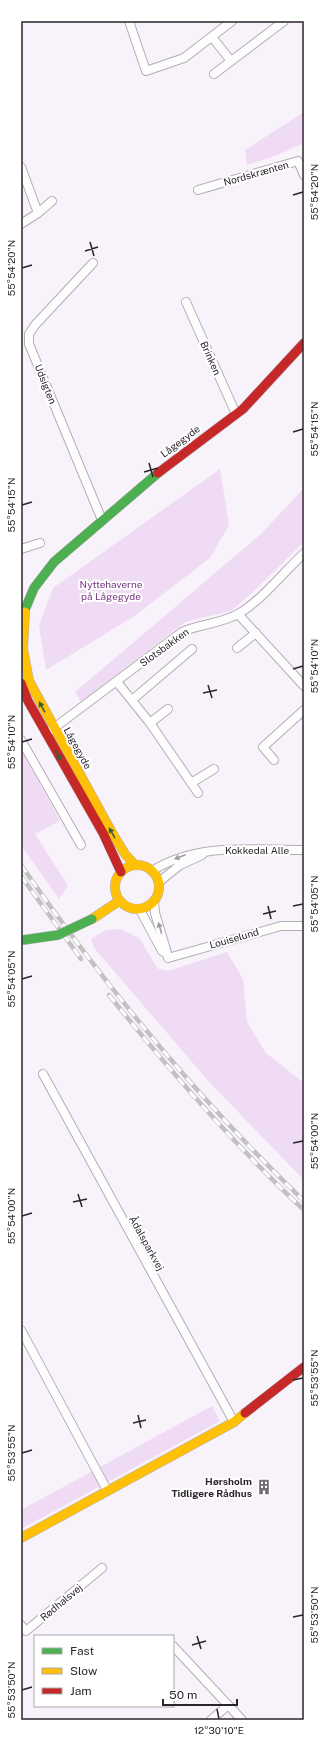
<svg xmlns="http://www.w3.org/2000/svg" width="325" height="1741" viewBox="0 0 325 1741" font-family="'Public Sans',sans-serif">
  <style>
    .green { fill: #f0dbf4 }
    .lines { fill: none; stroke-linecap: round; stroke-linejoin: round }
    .street-casing { stroke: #b4adb5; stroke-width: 10 }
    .fast-casing { stroke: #b4adb5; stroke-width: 10 }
    .slow-casing { stroke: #b4adb5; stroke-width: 10 }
    .jam-casing { stroke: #b4adb5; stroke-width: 10 }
    .street { stroke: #fefdfe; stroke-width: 8 }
    .fast { stroke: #4caf50; stroke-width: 9 }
    .slow { stroke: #ffc107; stroke-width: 9 }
    .jam { stroke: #c62828; stroke-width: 9 }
    .rail-casing { stroke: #c2c0c3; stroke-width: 4.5 }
    .rail { stroke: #fff; stroke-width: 3; stroke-dasharray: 9; stroke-linecap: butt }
    .fast-bridge-casing { stroke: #b4adb5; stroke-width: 10; stroke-linecap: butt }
    .fast-bridge { stroke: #4caf50; stroke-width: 9 }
    .oneway { fill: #395c3b }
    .oneway2 { fill: #a09ba0 }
    .ticks { fill: none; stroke: #2c242d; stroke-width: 1.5 }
    .labels { text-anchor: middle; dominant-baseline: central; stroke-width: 4; stroke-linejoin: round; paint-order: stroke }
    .street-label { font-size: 10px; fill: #2c242d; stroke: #fff }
    .park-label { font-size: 10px; fill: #773683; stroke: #fff }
    .poi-label { font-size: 10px; font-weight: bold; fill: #2c242d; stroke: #fff; text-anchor: end }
    .neatline { fill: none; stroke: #2c242d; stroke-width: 1.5 }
    .ticks-label { font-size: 10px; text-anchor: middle; fill: #2c242d }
  </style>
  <rect width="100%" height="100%" fill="#f8f2fa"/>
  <g class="green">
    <polygon points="304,112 304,143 275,156 247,165 245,150"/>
    <polygon points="220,469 229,525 210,558 133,617 46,670 39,625 53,588"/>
    <polygon points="304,488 304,542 254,591 231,611 185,622 81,702 75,692 261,534"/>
    <polygon points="21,750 60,821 35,834 68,886 59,899 21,845"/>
    <polygon points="121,929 139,938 158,969 168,971 227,952 243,979 247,1022 266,1053 304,1083 304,1180 211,1084 94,948 91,939 106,930"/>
    <polygon points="212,1406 220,1421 21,1529 21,1510"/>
  </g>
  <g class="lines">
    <g class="street-casing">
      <g id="street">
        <polyline points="129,21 146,71 184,58 232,21"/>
        <polyline points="212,37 231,61"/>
        <polyline points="214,74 284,21"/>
        <polyline points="21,167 38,213"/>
        <polyline points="198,190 298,161 304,175"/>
        <polyline points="21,224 38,213 52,201"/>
        <polyline points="93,263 35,325 29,334 29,344 102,520"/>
        <polyline points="186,302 236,414"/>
        <polyline points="21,549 40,543"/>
        <polyline points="238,614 304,686"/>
        <polyline points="237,648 256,633"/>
        <polyline points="117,682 150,723 198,793"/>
        <polyline points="132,700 192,649"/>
        <polyline points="150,723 168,709"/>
        <path d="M50 731 182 632C199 624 220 624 238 614 261 601 284 572 304 553"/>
        <polyline points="21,740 81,845"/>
        <polyline points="274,760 263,747 304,710"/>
        <polyline points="191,783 214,769"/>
        <path d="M152 871C197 842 253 850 304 850"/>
        <polyline points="159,882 180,865 202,855"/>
        <polyline points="154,902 155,913 167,953"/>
        <polyline points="140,910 162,951 167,954 168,958 281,926 304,926"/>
        <polyline points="43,1074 234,1422"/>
        <polyline points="21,1330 107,1490"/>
        <polyline points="21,1625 26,1631 102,1568"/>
        <polyline points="173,1646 242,1720"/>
        <polyline points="211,1720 228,1705"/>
      </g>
    </g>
    <g class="fast-casing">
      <polyline id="fast" points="21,619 34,588 54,562 158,473"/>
    </g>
    <g class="slow-casing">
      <g id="slow">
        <polyline points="25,612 23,649 29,681 111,831 125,854 135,865"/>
        <circle cx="137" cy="887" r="22"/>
        <polyline points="92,919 119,901"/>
        <polyline points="21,1538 234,1422 245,1413"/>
      </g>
    </g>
    <g class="jam-casing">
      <g id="jam">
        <polyline points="158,473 243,409 304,343"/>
        <polyline points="21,683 28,701 103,833 121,872"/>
        <polyline points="245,1413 304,1367"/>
      </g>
    </g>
    <use href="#street" class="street"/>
    <use href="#fast" class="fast"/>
    <use href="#slow" class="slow"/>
    <use href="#jam" class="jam"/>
    <g class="rail-casing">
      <g id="rail">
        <path d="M21 865C105 986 198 1099 304 1201"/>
        <polyline points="21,876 81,959"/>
        <path d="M109 995C170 1071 233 1144 304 1210"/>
      </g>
    </g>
    <use href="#rail" class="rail"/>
    <g class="fast-bridge-casing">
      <polyline id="fast-bridge" points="23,940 58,935 92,919"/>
    </g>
    <use href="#fast-bridge" class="fast-bridge"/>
  </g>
  <defs><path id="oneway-solid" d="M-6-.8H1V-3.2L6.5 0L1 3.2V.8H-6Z"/></defs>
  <g class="oneway">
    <use href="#oneway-solid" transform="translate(42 707) rotate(-119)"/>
    <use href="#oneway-solid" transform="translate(58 755) rotate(61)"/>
    <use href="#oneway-solid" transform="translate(112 833) rotate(-120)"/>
  </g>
  <g class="oneway2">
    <use href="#oneway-solid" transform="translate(180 857) rotate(159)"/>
    <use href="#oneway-solid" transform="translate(160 928) rotate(-106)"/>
  </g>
  <path class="ticks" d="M293 195 303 192M90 242 94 256M85 251 98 247M22 268 32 265M293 432 303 429M149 463 153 477M144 472 158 468M22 505 32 502M293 669 303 666M208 685 212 698M203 693 217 690M22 742 32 739M268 906 271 919M293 906 303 904M263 914 276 911M22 979 32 976M293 1143 303 1141M78 1194 82 1207M73 1202 87 1199M22 1216 32 1213M293 1380 303 1378M138 1415 141 1428M133 1423 146 1420M22 1453 32 1450M293 1617 303 1615M197 1636 201 1649M192 1645 206 1641M22 1690 32 1687M217 1709 219 1719"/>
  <defs>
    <g id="building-bare" transform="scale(1.2)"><path d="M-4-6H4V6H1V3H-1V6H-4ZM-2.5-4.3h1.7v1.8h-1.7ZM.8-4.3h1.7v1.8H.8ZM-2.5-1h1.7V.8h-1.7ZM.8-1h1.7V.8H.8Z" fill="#736c75" stroke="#fff" stroke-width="2.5" paint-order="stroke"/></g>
  </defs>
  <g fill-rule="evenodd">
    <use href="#building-bare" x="264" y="1487"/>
  </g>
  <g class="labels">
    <g class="street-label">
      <text transform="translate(256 173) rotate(-16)">Nordskrænten</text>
      <text transform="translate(211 358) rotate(66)">Brinken</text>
      <text transform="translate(46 384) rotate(68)">Udsigten</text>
      <text transform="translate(180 441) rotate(-37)">Lågegyde</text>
      <text transform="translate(164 647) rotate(-36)">Slotsbakken</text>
      <text transform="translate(78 748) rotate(61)">Lågegyde</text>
      <text x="257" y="850">Kokkedal Alle</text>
      <text transform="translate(234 938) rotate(-16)">Louiselund</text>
      <text transform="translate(147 1243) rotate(61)">Ådalsparkvej</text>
      <text transform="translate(61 1602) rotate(-40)">Rødhalsvej</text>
    </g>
    <g class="park-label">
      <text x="111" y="584">Nyttehaverne<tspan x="111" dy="12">på Lågegyde</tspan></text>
    </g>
    <g class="poi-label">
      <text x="252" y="1481">Hørsholm<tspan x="252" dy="12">Tidligere Rådhus</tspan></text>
    </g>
  </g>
  <rect width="325" height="1741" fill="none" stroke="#ffffff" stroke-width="44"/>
  <rect x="34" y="1635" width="140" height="72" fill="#ffffff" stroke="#aba7ab"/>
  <rect x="42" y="1648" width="20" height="6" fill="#4caf50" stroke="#aba7ab"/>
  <text x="70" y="1655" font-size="12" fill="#2c242d">Fast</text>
  <rect x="42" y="1668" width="20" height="6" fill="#ffc107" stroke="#aba7ab"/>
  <text x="70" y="1675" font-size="12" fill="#2c242d">Slow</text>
  <rect x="42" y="1688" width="20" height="6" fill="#c62828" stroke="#aba7ab"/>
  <text x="70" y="1695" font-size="12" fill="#2c242d">Jam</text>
  <path d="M163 1699v6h74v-6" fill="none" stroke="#2c242d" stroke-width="2"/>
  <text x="169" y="1699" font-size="12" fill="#2c242d" stroke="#ffffff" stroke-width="3" paint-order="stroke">50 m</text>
  <rect x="22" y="22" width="281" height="1697" class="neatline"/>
  <g class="ticks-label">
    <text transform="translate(314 192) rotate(-90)" y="4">55°54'20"N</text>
    <text transform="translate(11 268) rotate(-90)" y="4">55°54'20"N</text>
    <text transform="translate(314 429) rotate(-90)" y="4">55°54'15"N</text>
    <text transform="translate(11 505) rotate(-90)" y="4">55°54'15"N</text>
    <text transform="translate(314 666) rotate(-90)" y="4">55°54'10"N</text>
    <text transform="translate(11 742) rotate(-90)" y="4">55°54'10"N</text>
    <text transform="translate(314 904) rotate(-90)" y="4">55°54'05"N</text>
    <text transform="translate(11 979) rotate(-90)" y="4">55°54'05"N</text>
    <text transform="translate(314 1141) rotate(-90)" y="4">55°54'00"N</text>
    <text transform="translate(11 1216) rotate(-90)" y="4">55°54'00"N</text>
    <text transform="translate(314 1378) rotate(-90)" y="4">55°53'55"N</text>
    <text transform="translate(11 1453) rotate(-90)" y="4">55°53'55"N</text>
    <text transform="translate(314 1615) rotate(-90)" y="4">55°53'50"N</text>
    <text transform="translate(11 1690) rotate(-90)" y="4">55°53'50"N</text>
    <text x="219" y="1734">12°30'10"E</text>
  </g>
</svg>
